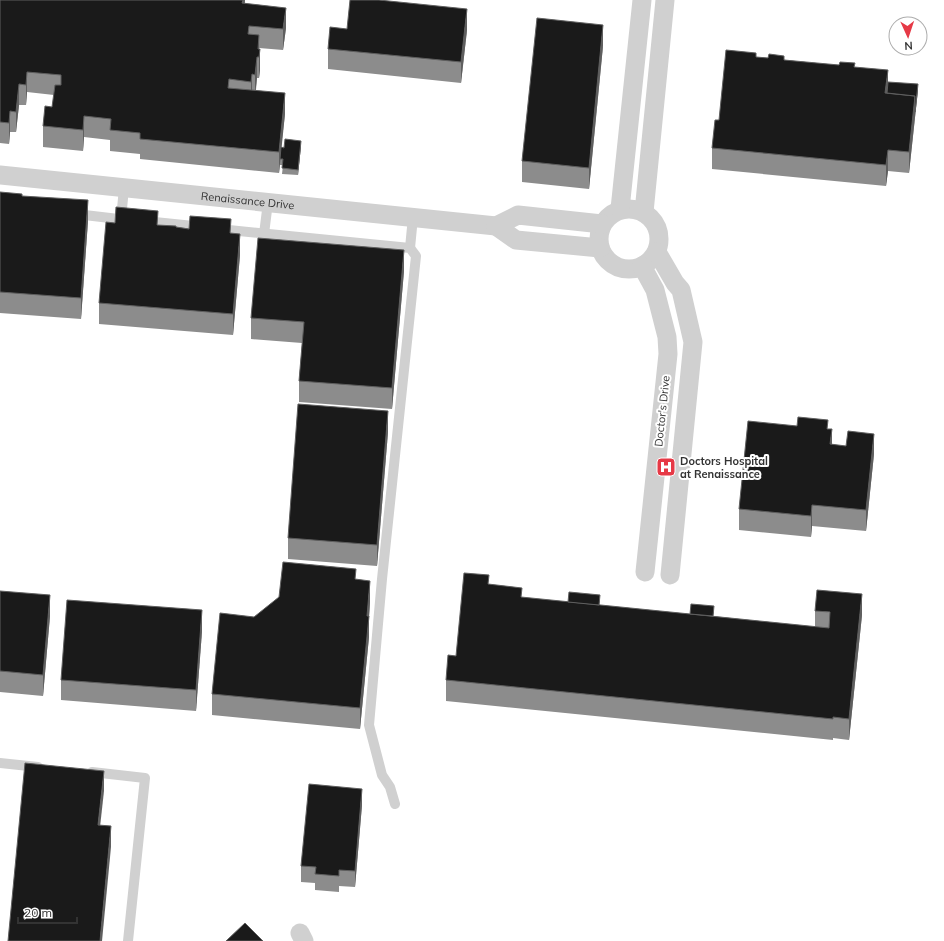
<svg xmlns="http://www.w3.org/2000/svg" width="944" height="941" viewBox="0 0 944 941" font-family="Mulish,sans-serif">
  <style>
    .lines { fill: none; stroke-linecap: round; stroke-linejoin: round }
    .service { stroke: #d0d0d0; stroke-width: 10 }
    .minor { stroke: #d0d0d0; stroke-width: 19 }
    .wall { fill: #8c8c8c }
    .shaded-wall { fill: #5f5f5f }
    .building { fill: #1a1a1a; stroke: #5f5f5f }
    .labels { text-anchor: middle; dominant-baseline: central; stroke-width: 4; stroke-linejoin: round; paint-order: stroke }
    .street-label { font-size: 11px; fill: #333; stroke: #fff }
    .poi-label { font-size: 11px; font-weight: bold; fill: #333; stroke: #fff; text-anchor: start }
  </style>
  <rect width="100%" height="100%" fill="#fff"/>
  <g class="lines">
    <g class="service">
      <polyline points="76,214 127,220"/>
      <polyline points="121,219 124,188"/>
      <polyline points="145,221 203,227"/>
      <polyline points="219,229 410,248 416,256 382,579 369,725 382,775 390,787 395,804"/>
      <polyline points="264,234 268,202"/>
      <polyline points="410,248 413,217"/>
      <polyline points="0,763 38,767"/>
      <polyline points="92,772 145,778 128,941"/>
    </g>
    <g class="minor">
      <path id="s1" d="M0 175 496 226"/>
      <circle cx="629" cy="239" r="30"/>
      <polyline points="620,209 642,0"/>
      <polyline points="644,212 665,0"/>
      <polyline points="600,248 516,240 496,226 518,215 602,224"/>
      <polyline points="657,252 675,283 681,290 693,342 670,575"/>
      <polyline points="642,266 655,290 667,337 668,354 645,572"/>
      <polyline points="300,933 304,941"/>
    </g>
  </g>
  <g class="wall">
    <polygon points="0,0 245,0 245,3 286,28 283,50 259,48 260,70 259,78 257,78 256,90 285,114 281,147 301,146 298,175 282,174 283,165 280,165 280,163 279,173 140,159 140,154 110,151 110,140 84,137 83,151 43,147 43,126 52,107 54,95 27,92 26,105 19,105 16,132 10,132 9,144 0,143"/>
    <polygon points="347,29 467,30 461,83 328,69 328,49"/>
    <polygon points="603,46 589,189 522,182 522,161"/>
    <polygon points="756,57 855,67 888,85 918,90 909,173 888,171 886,186 712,169 712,148 719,120"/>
    <polygon points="0,192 88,221 81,319 0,313"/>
    <polygon points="115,223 158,225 176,227 231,233 240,255 233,335 99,324 99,303"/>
    <polygon points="404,271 392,409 299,402 299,381 302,343 251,339 251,318"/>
    <polygon points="828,429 832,444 874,454 866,531 812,526 811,537 739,530 739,509"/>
    <polygon points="388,432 377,566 288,559 288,538"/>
    <polygon points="356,580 370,602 369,617 369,637 360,729 212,715 212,694 254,617"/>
    <polygon points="489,584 522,598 568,602 600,601 599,605 690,614 714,612 713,616 815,627 815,611 862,615 849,740 833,738 833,740 446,701 446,680 456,656"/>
    <polygon points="0,591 50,616 43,696 0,692"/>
    <polygon points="202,631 196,711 61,700 61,680"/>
    <polygon points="362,805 355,887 339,886 339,892 315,890 315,883 301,882 301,866"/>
  </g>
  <g class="shaded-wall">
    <polygon points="243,0 245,0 242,24"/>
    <polygon points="286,8 286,28 283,50 283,29"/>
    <polygon points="467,9 467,30 461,83 461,62"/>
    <polygon points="603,25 603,46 589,189 589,168"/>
    <polygon points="259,35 259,56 258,49"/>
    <polygon points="260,49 260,70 259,78 259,57"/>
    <polygon points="257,57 257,78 255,95 255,75"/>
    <polygon points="888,70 888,91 886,108 885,93"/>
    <polygon points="27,72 27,92 26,105 26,85"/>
    <polygon points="252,74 252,95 251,102 251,82"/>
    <polygon points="19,84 19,105 16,132 16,112"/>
    <polygon points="918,84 918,90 915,117 915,112"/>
    <polygon points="285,93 285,114 279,173 279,152"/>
    <polygon points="915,96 915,117 909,173 909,152"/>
    <polygon points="10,111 10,132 9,144 9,123"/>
    <polygon points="84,116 84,137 83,151 83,130"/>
    <polygon points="301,141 301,146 298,175 298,170"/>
    <polygon points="888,150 888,171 886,186 886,165"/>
    <polygon points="88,200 88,221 81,319 81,298"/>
    <polygon points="240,234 240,255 233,335 233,314"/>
    <polygon points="404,250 404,271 392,409 392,388"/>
    <polygon points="388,411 388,432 377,566 377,545"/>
    <polygon points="832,429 832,450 830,444"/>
    <polygon points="874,434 874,454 866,531 866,510"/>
    <polygon points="812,505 812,526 811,537 811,516"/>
    <polygon points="370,581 370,602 369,617 369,637 360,729 360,708"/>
    <polygon points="862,594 862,615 849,740 849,719"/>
    <polygon points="50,595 50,616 43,696 43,675"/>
    <polygon points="202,610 202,631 196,711 196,690"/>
    <polygon points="104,771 104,791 98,845 98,825"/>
    <polygon points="362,789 362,805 355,887 355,871"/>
    <polygon points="111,826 111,847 102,941 100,941"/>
  </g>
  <g class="building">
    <polygon points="0,0 243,0 242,3 286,8 283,29 249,26 248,34 259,35 258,49 260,49 259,57 257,57 255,75 252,74 251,82 229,79 228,88 285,93 279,152 140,139 140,133 110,130 111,119 84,116 83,130 43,126 45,106 52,107 55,85 61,85 61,75 27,72 26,85 19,84 16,112 10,111 9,123 0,122"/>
    <polygon points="350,0 379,0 467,9 461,62 328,49 330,27 347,29"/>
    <polygon points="537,18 603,25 589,168 522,161"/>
    <polygon points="726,50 756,53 756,57 768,58 769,54 784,56 784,60 839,65 840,62 855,63 854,67 888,70 885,93 915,96 909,152 888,150 886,165 712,148 715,120 719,120"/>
    <polygon points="888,82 918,84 915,112 915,96 887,93"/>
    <polygon points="285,139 301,141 298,170 282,168 283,159 280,159 281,147 284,148"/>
    <polygon points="0,192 22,194 22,196 88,200 81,298 0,292"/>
    <polygon points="116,207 158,211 157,225 176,226 176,227 189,229 190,216 231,219 230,233 240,234 233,314 99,303 106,222 115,223"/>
    <polygon points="258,238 404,250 392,388 299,381 304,322 251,318"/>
    <polygon points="298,404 388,411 377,545 288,538"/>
    <polygon points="798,417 828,420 827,429 832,429 830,444 846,446 848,431 874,434 866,510 812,505 811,516 739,509 748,421 797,426"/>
    <polygon points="283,562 356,569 355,579 370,581 367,616 369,616 360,708 212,694 220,613 254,617 279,597"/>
    <polygon points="464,573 489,575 488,584 522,588 521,597 829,628 830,612 815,611 817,590 862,594 849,719 833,717 833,719 446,680 448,655 456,656"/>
    <polygon points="0,591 50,595 43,675 0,671"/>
    <polygon points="569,592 600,595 599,605 568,602"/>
    <polygon points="67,600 202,610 196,690 61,680"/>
    <polygon points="691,604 714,606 713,616 690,614"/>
    <polygon points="25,763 104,771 98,825 111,826 100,941 8,941"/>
    <polygon points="309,784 362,789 355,871 339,870 339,876 315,874 316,867 301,866"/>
    <polygon points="245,923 263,941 226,941"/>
  </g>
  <defs>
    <g id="hospital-square" transform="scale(1)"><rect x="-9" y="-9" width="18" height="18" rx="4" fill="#e63946" stroke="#fff"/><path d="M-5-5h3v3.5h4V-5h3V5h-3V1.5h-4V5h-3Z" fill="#fff"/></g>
  </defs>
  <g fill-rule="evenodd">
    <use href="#hospital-square" x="666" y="467"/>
  </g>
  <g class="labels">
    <g class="street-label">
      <text stroke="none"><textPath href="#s1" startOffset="249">Renaissance Drive</textPath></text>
      <text transform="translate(662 411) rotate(-84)">Doctor's Drive</text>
    </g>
    <g class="poi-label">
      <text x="680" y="461">Doctors Hospital<tspan x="680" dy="13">at Renaissance</tspan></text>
    </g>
  </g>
  <g transform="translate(908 36) rotate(177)"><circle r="19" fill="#ffffff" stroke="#adadad"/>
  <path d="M0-3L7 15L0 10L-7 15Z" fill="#e63946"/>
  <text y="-6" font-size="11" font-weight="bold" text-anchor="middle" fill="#333333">N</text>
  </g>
  <path d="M18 917v6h59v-6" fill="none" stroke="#333333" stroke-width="2"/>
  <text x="24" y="917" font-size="12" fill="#333333" stroke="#ffffff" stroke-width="3" paint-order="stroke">20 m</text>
</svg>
